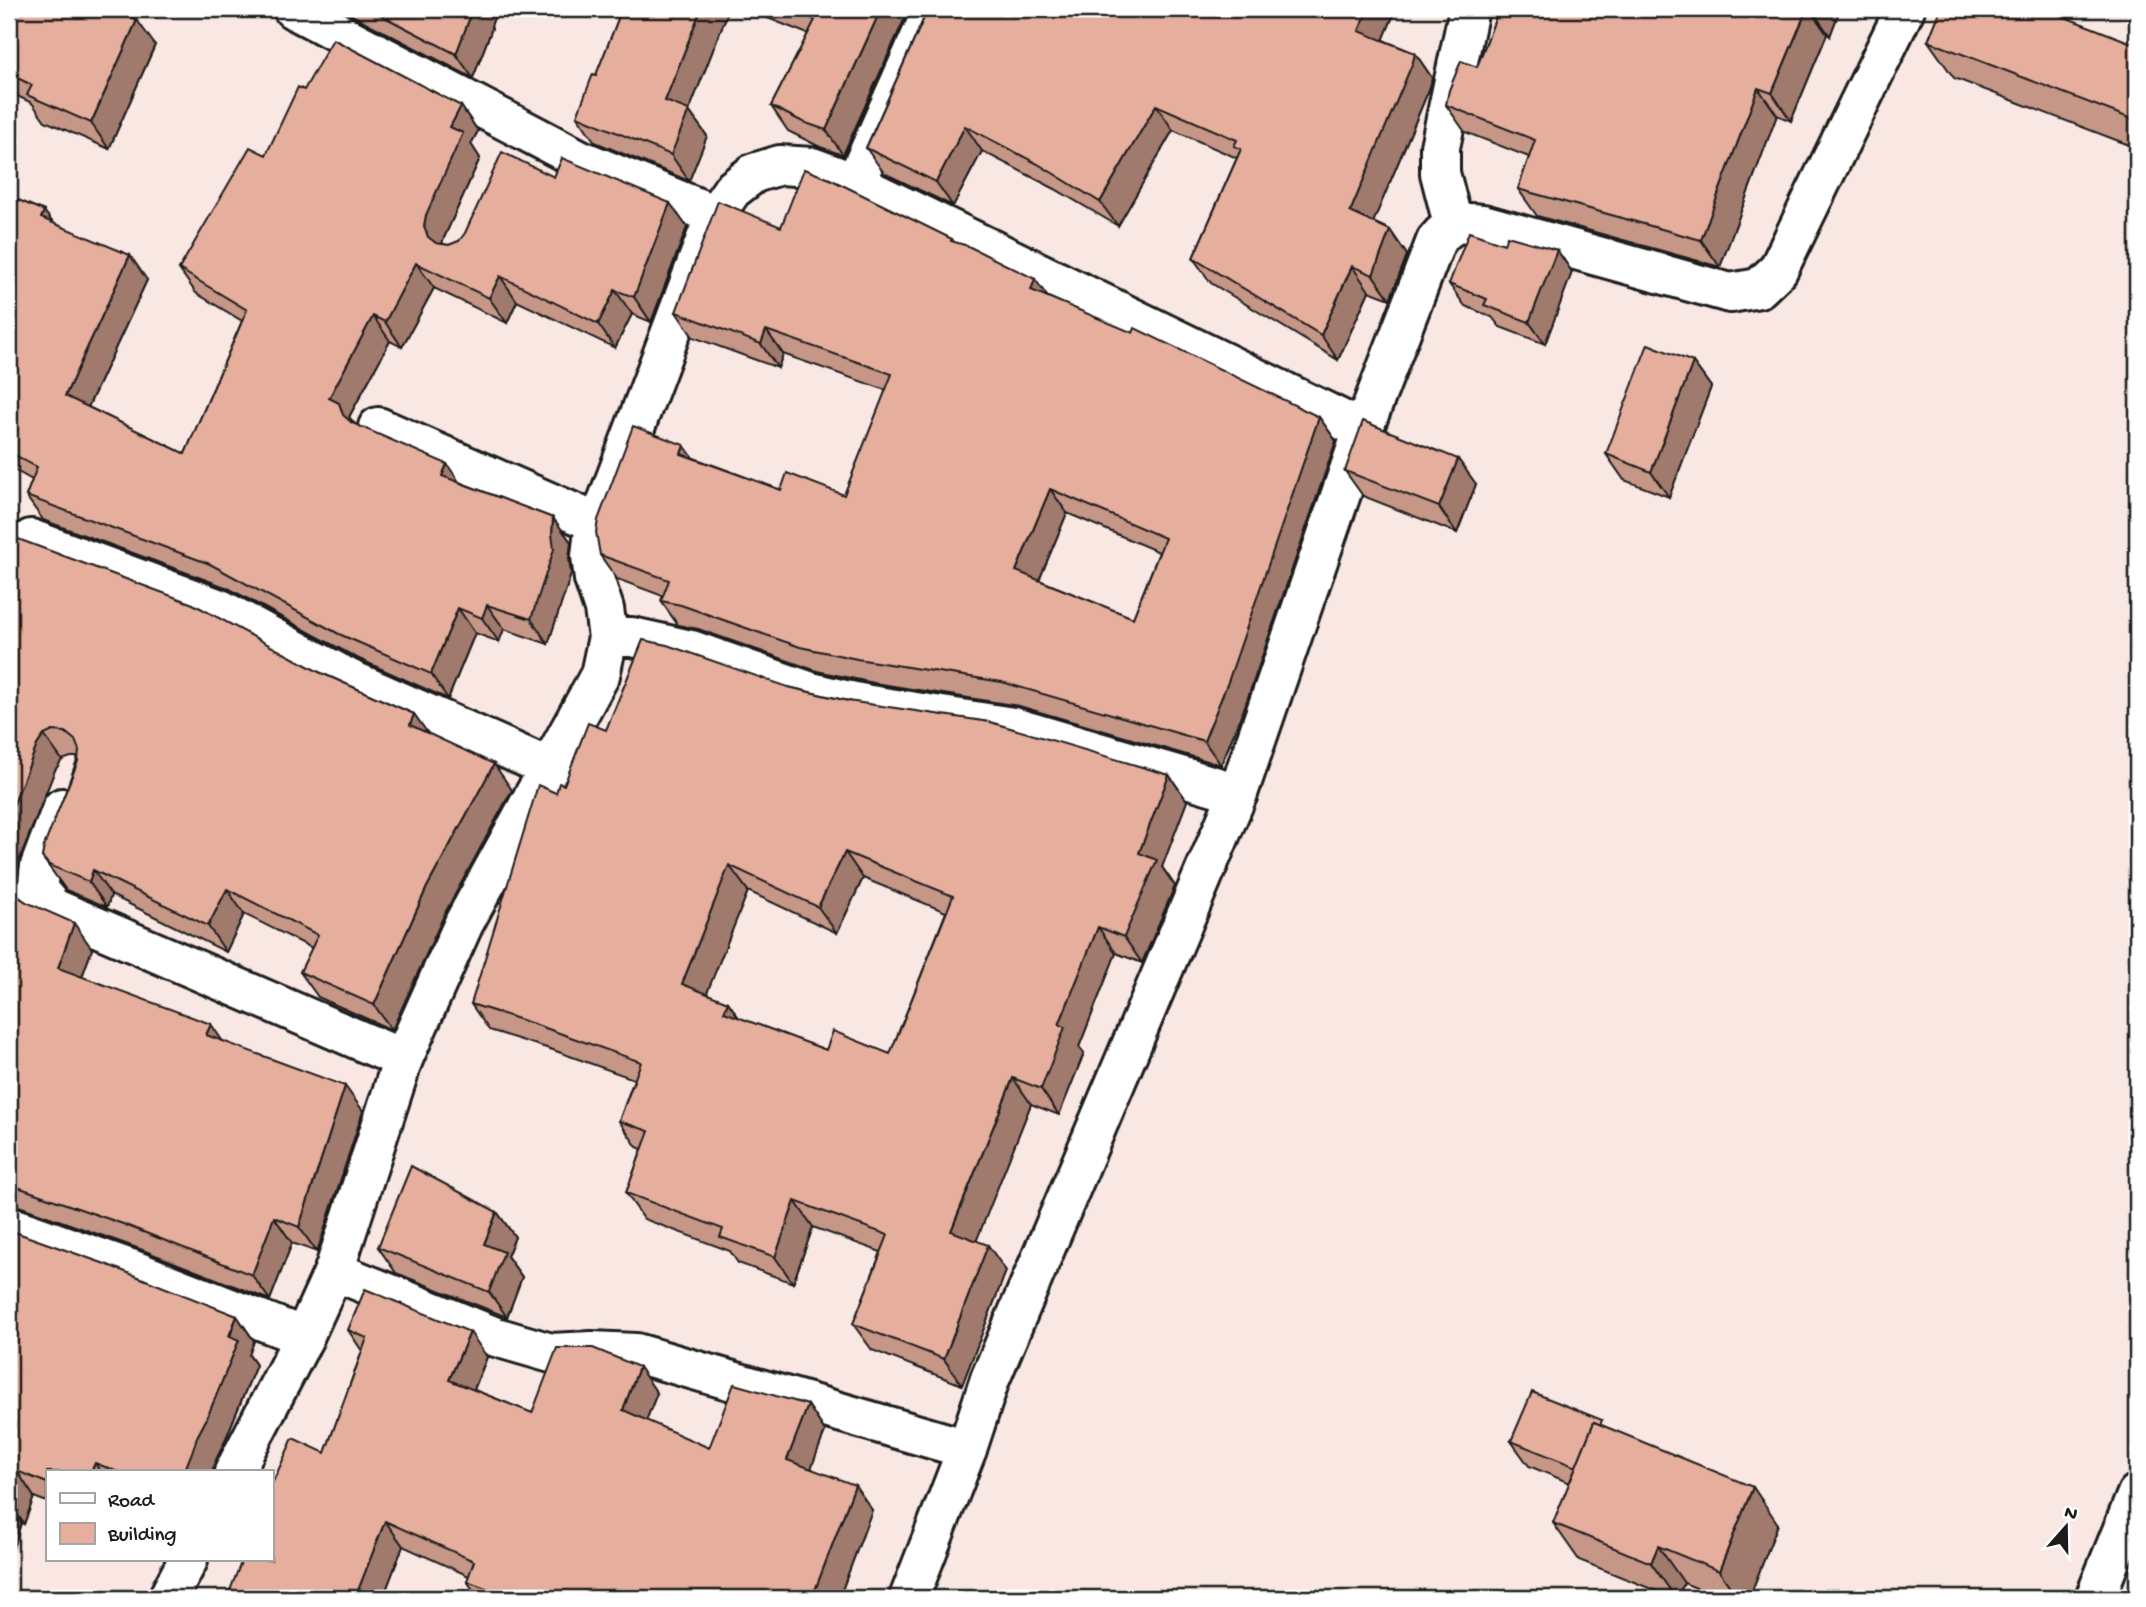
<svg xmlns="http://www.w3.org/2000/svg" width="2146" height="1607" viewBox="0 0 2146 1607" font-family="'Gochi Hand',sans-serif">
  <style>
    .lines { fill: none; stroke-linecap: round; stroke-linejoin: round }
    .minor-casing { stroke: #1c1c1c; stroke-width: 44 }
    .minor { stroke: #fff; stroke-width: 38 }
    .wall { fill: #c69687; stroke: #1c1c1c; stroke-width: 2; fill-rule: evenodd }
    .shaded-wall { fill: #a17a6e; stroke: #1c1c1c; stroke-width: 2 }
    .building { fill: #e6ae9d; stroke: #1c1c1c; stroke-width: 2; fill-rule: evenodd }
  </style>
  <rect width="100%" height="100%" fill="#f8e7e2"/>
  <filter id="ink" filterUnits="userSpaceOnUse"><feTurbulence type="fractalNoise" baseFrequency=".0143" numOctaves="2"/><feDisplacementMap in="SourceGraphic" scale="14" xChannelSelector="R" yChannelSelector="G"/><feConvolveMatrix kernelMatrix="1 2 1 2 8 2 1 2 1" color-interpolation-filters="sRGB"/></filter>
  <g filter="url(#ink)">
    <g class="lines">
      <g class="minor-casing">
        <g id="minor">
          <polyline points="293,9 579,159 715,215"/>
          <polyline points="855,183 933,9"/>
          <polyline points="1453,224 1440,173 1440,147 1469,9"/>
          <polyline points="378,427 599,524"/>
          <polyline points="31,539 220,609 347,678 550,768"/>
          <polyline points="608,637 632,637 691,650 811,692 836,698 870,705 1013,727 1238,793"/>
          <polyline points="62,808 40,866 37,889 53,908 403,1059"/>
          <polyline points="9,1226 133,1270 304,1337"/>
          <polyline points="334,1271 496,1337 551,1353 591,1351 636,1353 967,1449"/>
          <polyline points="234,1472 304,1337 334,1271 403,1059 464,923 600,675 608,637 604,609 594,579 591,556 593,539 715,215 732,190 754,173 780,165 812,167 855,183 1363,430"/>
          <polyline points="168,1598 188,1560"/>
          <path d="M909 1598 967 1449 990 1379 1238 793 1363 430 1436 241C1451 222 1460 221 1483 224L1730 293 1759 288 1778 270 1905 9"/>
          <polyline points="2095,1598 2137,1494"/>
        </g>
      </g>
      <use href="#minor" class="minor"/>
    </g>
    <g class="wall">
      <polygon points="9,9 155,45 109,149 45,121 32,103 9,92"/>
      <polygon points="340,9 497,9 491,26 492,28 473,78"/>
      <polygon points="622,9 729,9 689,111 707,136 689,181 595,142 577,116 596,75"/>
      <polygon points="745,9 909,9 843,155 820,147 788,131 771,106 808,34"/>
      <polygon points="928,9 1396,9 1383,40 1415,53 1432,78 1430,87 1373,222 1390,230 1407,255 1390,299 1369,291 1338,360 1211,283 1193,258 1237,158 1173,130 1118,226 1055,189 982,151 953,206 884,173 866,148"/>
      <polygon points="1499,9 1840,9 1830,36 1827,34 1791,121 1777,115 1720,267 1537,216 1518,189 1529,157 1465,132 1446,105 1477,67"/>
      <polygon points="1928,41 2137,45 2137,148 1954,78"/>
      <polygon points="304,90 461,106 478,131 471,144 480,158 443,240 442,244 449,245 459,241 554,177 687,227 651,322 632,314 615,348 517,301 507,323 434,288 402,347 390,341 349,417 354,423 459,482 553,518 571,542 569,559 571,574 548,644 504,629 499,642 475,633 448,699 357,658 228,588 43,520 26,496 32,480 9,467 9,196 44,211 53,223 147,280 88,407 185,454 242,321 196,293 179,269 266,155"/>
      <path d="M781 227 952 239 954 242 1048 297 1319 417 1336 441 1245 706 1221 765 1019 706 874 683 817 671 698 629 678 625 661 601 663 596 617 579 600 555 694 458 781 490 844 495 886 390 783 354 778 368 693 337 676 312ZM1067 513 1159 552 1133 618 1039 580Z"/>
      <polygon points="1504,244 1557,250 1572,272 1545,344 1500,327 1492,317 1465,306 1449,284"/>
      <polygon points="1693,362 1711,387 1669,497 1624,480 1606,454"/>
      <polygon points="1345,471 1476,484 1457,533 1363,496"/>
      <polygon points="9,539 319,672 414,714 427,733 512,790 445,913 392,1030 318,997 300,972 312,948 244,914 226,952 111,895 107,907 66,890 42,857 78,757 71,757 62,760 55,770 20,858 16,894 19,897 92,949 82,977 223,1041 363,1111 317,1252 292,1243 270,1300 140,1249 16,1205 9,1205"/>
      <path d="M788 687 1169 775 1187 801 1162 867 1175 886 1142 963 1116 953 1079 1047 1084 1053 1059 1115 1031 1104 976 1240 1006 1271 962 1385 872 1350 853 1324 881 1252 813 1227 793 1283 738 1263 730 1251 644 1219 626 1193 642 1149 637 1147 619 1121 634 1079 553 1050 489 1030 471 1004 556 793 564 785 606 730ZM863 878 946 912 890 1054 826 1050 739 1018 728 1002 706 994 748 891 837 933Z"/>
      <polygon points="497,1212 515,1237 507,1256 522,1277 507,1317 396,1273 378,1247"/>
      <polygon points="9,1230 237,1316 254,1341 249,1355 256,1365 224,1443 215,1462 212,1472 47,1472 47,1502 34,1497 24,1524 21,1523 9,1561"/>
      <polygon points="348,1330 487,1357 474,1390 532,1413 657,1393 646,1421 709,1448 808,1405 825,1431 811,1468 872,1510 839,1598 479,1598 467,1581 469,1576 403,1546 383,1598 227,1598 325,1453 362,1351"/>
      <polygon points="1607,1428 1778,1524 1749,1598 1721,1598 1684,1583 1677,1598 1674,1598 1579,1560 1553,1523 1570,1483 1529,1466 1511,1441"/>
    </g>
    <g class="shaded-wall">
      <polygon points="473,9 497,9 491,26 492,28 473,78 456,54"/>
      <polygon points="701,9 729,9 689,111 707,136 689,181 671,155 665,101"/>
      <polygon points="881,9 909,9 843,155 826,130"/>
      <polygon points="1368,9 1396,9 1377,55 1359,31"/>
      <polygon points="1807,9 1809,9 1827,34 1791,121 1772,93"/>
      <polygon points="1811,9 1840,9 1830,36"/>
      <polygon points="137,20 155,45 109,149 91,123"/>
      <polygon points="1415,53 1432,78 1430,87 1367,237 1350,212"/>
      <polygon points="1758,88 1777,115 1720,267 1701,240"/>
      <polygon points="1156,105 1173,130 1118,226 1100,202"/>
      <polygon points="461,106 478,131 471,144 480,158 443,240 441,251 428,237 424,226 426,215 450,127"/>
      <polygon points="965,126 982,151 953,206 936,182"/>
      <polygon points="670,203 687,227 651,322 634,297"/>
      <polygon points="44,211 62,235 41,218"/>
      <polygon points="1390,230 1407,255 1390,299 1373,275"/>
      <polygon points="1557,250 1572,272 1545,344 1529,322"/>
      <polygon points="130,255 147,280 82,420 65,396"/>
      <polygon points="416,263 434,288 402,347 385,322"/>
      <polygon points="1352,266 1369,291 1338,360 1321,335"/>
      <polygon points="500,276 517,301 507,323 489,298"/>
      <polygon points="1035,279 1052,303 1031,290"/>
      <polygon points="615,290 632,314 615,348 598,324"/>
      <polygon points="373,316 390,341 349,417 357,427 360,439 329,398"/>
      <polygon points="766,330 783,354 778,368 761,344"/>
      <polygon points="1693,362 1711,387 1669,497 1651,472"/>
      <polygon points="1319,417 1336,441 1245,706 1221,765 1204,741"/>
      <polygon points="684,445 701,469 681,454"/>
      <polygon points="1458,459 1476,484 1457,533 1439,507"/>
      <polygon points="447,464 464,489 442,476"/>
      <polygon points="1050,489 1067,513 1033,595 1016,571"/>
      <polygon points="553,518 571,542 569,559 571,574 548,644 531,619 552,534"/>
      <polygon points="487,605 504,629 499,642 482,618"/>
      <polygon points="458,608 475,633 448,699 431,674"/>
      <polygon points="414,714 432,739 410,725"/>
      <polygon points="44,735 62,760 55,770 20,858 16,895 9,887 9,816 37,745"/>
      <polygon points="494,764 512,790 445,913 392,1030 374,1005 427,887"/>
      <polygon points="1169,775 1187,801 1162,867 1175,886 1142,963 1124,937 1139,853"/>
      <polygon points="845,852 863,878 837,933 818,907"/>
      <polygon points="729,865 748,891 700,1010 682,984"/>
      <polygon points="93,870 111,895 107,907 89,882"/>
      <polygon points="227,889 244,914 226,952 208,926"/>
      <polygon points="74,923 92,949 76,993 58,968"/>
      <polygon points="1098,927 1116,953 1079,1047 1084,1053 1059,1115 1041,1089 1059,1025"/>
      <polygon points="728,1002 746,1028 724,1012"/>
      <polygon points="211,1024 228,1049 206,1035"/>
      <polygon points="1013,1078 1031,1104 970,1257 951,1231"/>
      <polygon points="345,1086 363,1111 317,1252 299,1227"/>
      <polygon points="795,1201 813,1227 793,1283 775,1257"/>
      <polygon points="497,1212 515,1237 507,1256 522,1277 507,1317 489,1292 484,1244"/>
      <polygon points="274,1217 292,1243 270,1300 252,1275"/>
      <polygon points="988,1245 1006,1271 962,1385 944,1359"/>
      <polygon points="237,1316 254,1341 249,1355 256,1365 224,1443 215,1462 212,1472 184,1472"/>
      <polygon points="470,1332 487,1357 467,1406 449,1380"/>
      <polygon points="639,1367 657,1393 640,1436 623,1410"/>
      <polygon points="808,1405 825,1431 805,1485 787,1460"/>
      <polygon points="95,1463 101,1472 91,1472"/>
      <polygon points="17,1471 34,1497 24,1524 9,1502 9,1493"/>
      <polygon points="855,1485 872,1510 839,1598 812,1598"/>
      <polygon points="1753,1487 1778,1524 1749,1598 1738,1598 1719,1571"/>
      <polygon points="9,1505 21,1523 9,1561"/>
      <polygon points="385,1521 403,1546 383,1598 355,1598"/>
      <polygon points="1658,1546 1684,1583 1677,1598 1676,1598 1651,1563"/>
    </g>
    <g class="building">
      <polygon points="9,9 111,9 137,20 91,123 27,95 32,85 9,74"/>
      <polygon points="369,9 473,9 456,54"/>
      <polygon points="622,9 701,9 665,101 689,110 671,155 577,116 593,74 596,75"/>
      <polygon points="788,9 881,9 826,130 803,122 771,106 815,20"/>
      <polygon points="928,9 1368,9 1359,31 1415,53 1413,62 1350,212 1390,230 1373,275 1352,266 1321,335 1193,258 1241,149 1234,146 1237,140 1156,105 1100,202 1038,164 965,126 936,182 866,148"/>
      <polygon points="1499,9 1807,9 1772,93 1758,88 1701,240 1518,189 1535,140 1446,105 1449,90 1461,61 1477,67"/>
      <polygon points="1941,9 2044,9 2137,45 2137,121 1928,41"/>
      <polygon points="333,39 461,106 450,127 463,133 426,215 424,226 428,237 436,243 449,245 459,241 465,233 502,152 554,177 562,158 670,203 634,297 615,290 598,324 500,276 489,298 416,263 385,322 373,316 329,398 339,403 343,415 352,423 447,464 442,476 553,518 552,534 554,549 531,619 487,605 482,618 458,608 431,674 339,634 210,564 26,496 37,467 9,452 9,196 44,211 41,218 130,255 65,396 185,454 247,310 179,269 250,147 266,155 298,87 304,90"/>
      <path d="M804 169 830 179 952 239 951 241 968 246 1035 279 1031 290 1133 333 1135 328 1319 417 1228 682 1204 741 1002 682 857 659 800 647 681 605 661 601 669 580 600 555 596 532 598 520 633 426 684 445 681 454 781 490 787 473 844 495 892 374 766 330 761 344 676 312 718 201 781 227ZM1050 489 1165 538 1133 618 1016 571Z"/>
      <polygon points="1469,232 1504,244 1507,236 1557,250 1529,322 1484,305 1487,299 1449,284"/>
      <polygon points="1648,344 1693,362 1651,472 1606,454"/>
      <polygon points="1363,421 1458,459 1439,507 1345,471"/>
      <polygon points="10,536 193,604 319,672 414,714 410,725 494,764 427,887 374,1005 300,972 318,935 227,889 208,926 93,870 89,882 49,865 42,857 44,846 78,761 79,750 75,740 65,732 53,731 44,735 37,745 9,816 9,539"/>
      <path d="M643 640 667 645 788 687 848 701 990 722 1169 775 1139 853 1157 860 1124 937 1098 927 1059 1025 1065 1027 1041 1089 1013 1078 951 1231 988 1245 944 1359 853 1324 888 1235 795 1201 775 1257 720 1237 723 1229 626 1193 649 1131 619 1121 641 1062 534 1024 471 1004 538 785 556 793 559 783 564 785 588 723 606 730ZM845 852 953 896 890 1054 833 1031 826 1050 724 1012 728 1002 682 984 729 865 818 907Z"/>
      <polygon points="9,885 19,897 26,902 74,923 58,968 211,1024 206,1035 345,1086 299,1227 274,1217 252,1275 123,1224 9,1184"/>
      <polygon points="411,1166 497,1212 484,1244 504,1252 489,1292 378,1247"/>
      <polygon points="9,1230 108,1265 237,1316 229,1336 239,1340 207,1418 197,1437 194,1447 184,1472 118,1472 95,1463 91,1472 47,1472 47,1483 17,1471 9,1493"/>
      <polygon points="365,1289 470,1332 449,1380 532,1413 557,1348 593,1348 639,1367 623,1410 709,1448 734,1384 808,1405 787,1460 855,1485 812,1598 513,1598 467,1581 474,1561 385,1521 355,1598 227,1598 242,1560 271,1560 271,1486 293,1438 325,1453 367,1338 348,1330"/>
      <polygon points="1532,1392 1602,1420 1600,1425 1594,1422 1576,1467 1511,1441"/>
      <polygon points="1594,1422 1753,1487 1719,1571 1658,1546 1651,1563 1553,1523"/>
    </g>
  </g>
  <rect width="2146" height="1607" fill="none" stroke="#fff" stroke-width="35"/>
  <rect x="18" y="18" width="2111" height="1572" fill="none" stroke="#1c1c1c" stroke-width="2.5" filter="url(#ink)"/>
  <rect x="46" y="1470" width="228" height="91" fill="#ffffff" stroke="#a4a4a4" stroke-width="2"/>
  <rect x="60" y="1493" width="35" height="10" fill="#ffffff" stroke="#a4a4a4" stroke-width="2"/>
  <text x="108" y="1506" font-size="21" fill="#1c1c1c">Road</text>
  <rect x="60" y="1523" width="35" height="21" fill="#e6ae9d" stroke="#a4a4a4" stroke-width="2"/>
  <text x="108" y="1540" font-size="21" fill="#1c1c1c">Building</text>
  <g transform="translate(2066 1527) rotate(20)" stroke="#ffffff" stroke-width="5" paint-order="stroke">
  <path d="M0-5L12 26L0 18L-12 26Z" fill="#1c1c1c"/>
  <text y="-10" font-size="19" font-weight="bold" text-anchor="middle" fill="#1c1c1c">N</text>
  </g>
</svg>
